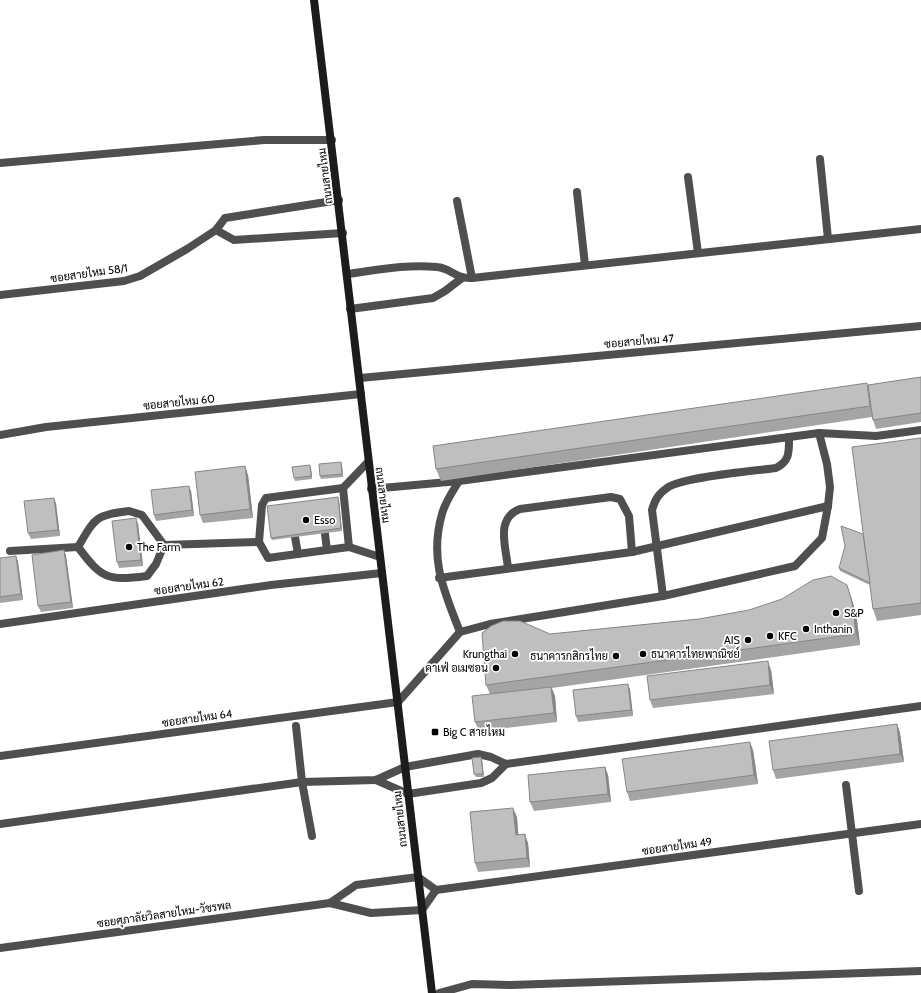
<svg xmlns="http://www.w3.org/2000/svg" width="921" height="993" viewBox="0 0 921 993" font-family="Cabin,Sarabun,sans-serif">
  <style>
    .lines { fill: none; stroke-linecap: round; stroke-linejoin: round }
    .lane { stroke: #4f4f4f; stroke-width: 8 }
    .street { stroke: #4f4f4f; stroke-width: 8 }
    .secondary { stroke: #1c1c1c; stroke-width: 8 }
    .wall { fill: #a4a4a4 }
    .shaded-wall { fill: #868686 }
    .building { fill: #bfbfbf; stroke: #868686 }
    .poi-dot { fill: #000; stroke: #fff; stroke-width: 1.5 }
    .labels { text-anchor: middle; dominant-baseline: central; stroke-width: 3.5; stroke-linejoin: round; paint-order: stroke }
    .street-label { font-size: 11px; fill: #000; stroke: #fff }
    .poi-label { font-size: 11px; fill: #000; stroke: #fff; text-anchor: start }
  </style>
  <rect width="100%" height="100%" fill="#fff"/>
  <g class="lines">
    <g class="lane">
      <polyline points="368,462 343,488 266,498 262,505 259,542 268,558 349,547 380,557"/>
      <path d="M459 481C453 491 445 502 442 514 429 559 444 591 460 632"/>
      <polyline points="343,488 349,547"/>
      <polyline points="371,489 459,481 819,433 876,436 921,430"/>
      <path d="M129 511 142 515 164 545 156 564 147 576C107 581 102 579 78 547 95 518 95 515 129 511Z"/>
      <polyline points="325,534 327,550"/>
      <polyline points="295,537 298,554"/>
      <polyline points="164,545 259,542"/>
      <polyline points="10,551 78,547"/>
      <path d="M508 568C506 547 495 518 520 509L611 497 620 499 629 516 632 552"/>
      <polyline points="439,578 632,552 828,506"/>
      <path d="M663 596 652 510C655 500 658 494 667 488 681 477 754 471 776 468 790 461 789 452 789 437"/>
      <polyline points="398,702 460,632 490,624 663,596 795,566 822,538 828,506 830,487 827,464 819,433"/>
      <polyline points="846,785 859,891"/>
      <polyline points="439,993 472,984 511,985 921,971"/>
    </g>
    <g class="street">
      <polyline points="820,159 828,239"/>
      <polyline points="0,163 264,140 332,140"/>
      <polyline points="688,177 698,253"/>
      <polyline points="577,192 585,265"/>
      <polyline points="457,201 472,278"/>
      <polyline points="216,230 234,240 343,233"/>
      <path d="M347 274C377 270 407 264 437 267 451 268 455 279 472 278L921 229"/>
      <polyline points="0,295 124,281 140,276 187,249 216,230 225,218 339,200"/>
      <polyline points="350,309 433,298 445,291 462,278"/>
      <polyline points="360,378 921,326"/>
      <polyline points="0,435 46,427 361,394"/>
      <polyline points="0,624 271,585 382,573"/>
      <polyline points="296,726 302,782 312,836"/>
      <polyline points="0,756 398,702"/>
      <polyline points="376,780 408,794 481,783 492,778 506,764"/>
      <polyline points="0,824 302,782 376,780 405,767 478,754 491,757 506,764 921,706"/>
      <polyline points="436,890 921,824"/>
      <polyline points="330,903 356,885 418,877 436,890"/>
      <polyline points="0,948 330,903 371,913 422,910 436,890"/>
    </g>
    <polyline class="secondary" points="314,0 432,993"/>
  </g>
  <g class="wall">
    <polygon points="921,377 921,422 876,429 872,417 441,481 436,469 868,385"/>
    <polygon points="921,438 921,615 877,621 873,609 870,585 840,571 839,568 863,534"/>
    <polygon points="342,465 343,477 321,479 320,476"/>
    <polygon points="311,468 312,479 295,481 294,478"/>
    <polygon points="248,475 253,518 203,523 200,515"/>
    <polygon points="191,491 194,516 156,521 154,515"/>
    <polygon points="338,497 339,500 342,531 272,540 271,538"/>
    <polygon points="54,498 56,504 60,536 31,539 28,533"/>
    <polygon points="138,524 143,566 119,568 117,562"/>
    <polygon points="64,550 66,556 73,608 41,612 38,606"/>
    <polygon points="16,556 18,562 23,600 0,603 0,558"/>
    <polygon points="851,596 856,613 860,645 552,688 555,696 557,722 479,731 475,722 490,694 486,685 550,634 699,619"/>
    <polygon points="771,670 774,694 653,708 650,700"/>
    <polygon points="628,684 630,690 633,716 578,722 576,716"/>
    <polygon points="897,724 900,733 904,762 776,779 773,770"/>
    <polygon points="753,750 758,784 630,801 627,792"/>
    <polygon points="482,760 484,777 476,777 474,774"/>
    <polygon points="605,767 608,775 611,802 534,811 530,802"/>
    <polygon points="517,817 518,835 528,843 530,867 478,872 475,863"/>
  </g>
  <g class="shaded-wall">
    <polygon points="341,462 342,465 343,477 342,474"/>
    <polygon points="310,465 311,468 312,479 311,476"/>
    <polygon points="245,466 248,475 253,518 250,509"/>
    <polygon points="189,486 191,491 194,516 192,510"/>
    <polygon points="338,497 339,500 342,531 341,528"/>
    <polygon points="54,498 56,504 60,536 58,530"/>
    <polygon points="136,518 138,524 143,566 141,560"/>
    <polygon points="64,550 66,556 73,608 71,602"/>
    <polygon points="16,556 18,562 23,600 21,594"/>
    <polygon points="847,585 856,613 860,645 856,634"/>
    <polygon points="768,661 771,670 774,694 770,685"/>
    <polygon points="628,684 630,690 633,716 631,710"/>
    <polygon points="551,687 555,696 557,722 554,713"/>
    <polygon points="897,724 900,733 904,762 900,754"/>
    <polygon points="750,742 753,750 758,784 754,775"/>
    <polygon points="481,757 482,760 484,777 483,774"/>
    <polygon points="605,767 608,775 611,802 608,794"/>
    <polygon points="513,808 517,817 519,844 516,835"/>
    <polygon points="525,834 528,843 530,867 527,858"/>
  </g>
  <g class="building">
    <polygon points="921,377 921,413 873,420 868,385"/>
    <polygon points="867,383 870,406 436,469 433,446"/>
    <polygon points="921,438 921,603 873,609 852,447"/>
    <polygon points="341,462 342,474 320,476 319,464"/>
    <polygon points="310,465 311,476 294,478 292,467"/>
    <polygon points="245,466 250,509 200,515 195,472"/>
    <polygon points="189,486 192,510 154,515 151,490"/>
    <polygon points="338,497 341,528 271,538 267,506"/>
    <polygon points="54,498 58,530 28,533 24,501"/>
    <polygon points="136,518 141,560 117,562 112,521"/>
    <polygon points="841,526 863,534 870,583 839,568 845,546"/>
    <polygon points="64,550 71,602 38,606 32,555"/>
    <polygon points="16,556 21,594 0,597 0,558"/>
    <polygon points="831,576 847,585 852,602 856,634 486,685 482,633 491,626 503,621 520,621 550,634 699,619 749,610 782,599 813,580"/>
    <polygon points="768,661 770,685 650,700 647,676"/>
    <polygon points="628,684 631,710 576,716 573,690"/>
    <polygon points="551,687 554,713 475,722 472,696"/>
    <polygon points="897,724 900,754 773,770 769,741"/>
    <polygon points="750,742 754,775 627,792 622,759"/>
    <polygon points="481,757 483,774 474,774 472,758"/>
    <polygon points="605,767 608,794 530,802 528,775"/>
    <polygon points="513,808 516,835 525,834 527,858 475,863 470,812"/>
  </g>
  <g class="poi-dot">
    <circle cx="306" cy="520" r="4"/>
    <circle cx="129" cy="547" r="4"/>
    <circle cx="836" cy="613" r="4"/>
    <circle cx="806" cy="629" r="4"/>
    <circle cx="770" cy="636" r="4"/>
    <circle cx="748" cy="640" r="4"/>
    <circle cx="515" cy="654" r="4"/>
    <circle cx="643" cy="654" r="4"/>
    <circle cx="616" cy="656" r="4"/>
    <circle cx="496" cy="668" r="4"/>
    <rect x="431" y="728" width="8" height="8" rx="2"/>
  </g>
  <g class="labels">
    <g class="street-label">
      <text transform="translate(325 176) rotate(-97)">ถนนสายไหม</text>
      <text transform="translate(89 273) rotate(-8)">ซอยสายไหม 58/1</text>
      <text transform="translate(639 341) rotate(-5)">ซอยสายไหม 47</text>
      <text transform="translate(179 402) rotate(-6)">ซอยสายไหม 60</text>
      <text transform="translate(383 495) rotate(83)">ถนนสายไหม</text>
      <text transform="translate(189 586) rotate(-8)">ซอยสายไหม 62</text>
      <text transform="translate(197 718) rotate(-8)">ซอยสายไหม 64</text>
      <text transform="translate(400 819) rotate(-96)">ถนนสายไหม</text>
      <text transform="translate(677 846) rotate(-8)">ซอยสายไหม 49</text>
      <text transform="translate(164 914) rotate(-8)">ซอยศุภาลัยวิลสายไหม-วัชรพล</text>
    </g>
    <g class="poi-label">
      <text x="314" y="520">Esso</text>
      <text x="137" y="547">The Farm</text>
      <text x="844" y="613">S&amp;P</text>
      <text x="814" y="629">Inthanin</text>
      <text x="778" y="636">KFC</text>
      <text x="740" y="640" text-anchor="end">AIS</text>
      <text x="507" y="654" text-anchor="end">Krungthai</text>
      <text x="651" y="654">ธนาคารไทยพาณิชย์</text>
      <text x="608" y="656" text-anchor="end">ธนาคารกสิกรไทย</text>
      <text x="488" y="668" text-anchor="end">คาเฟ่ อเมซอน</text>
      <text x="443" y="732">Big C สายไหม</text>
    </g>
  </g>
</svg>
